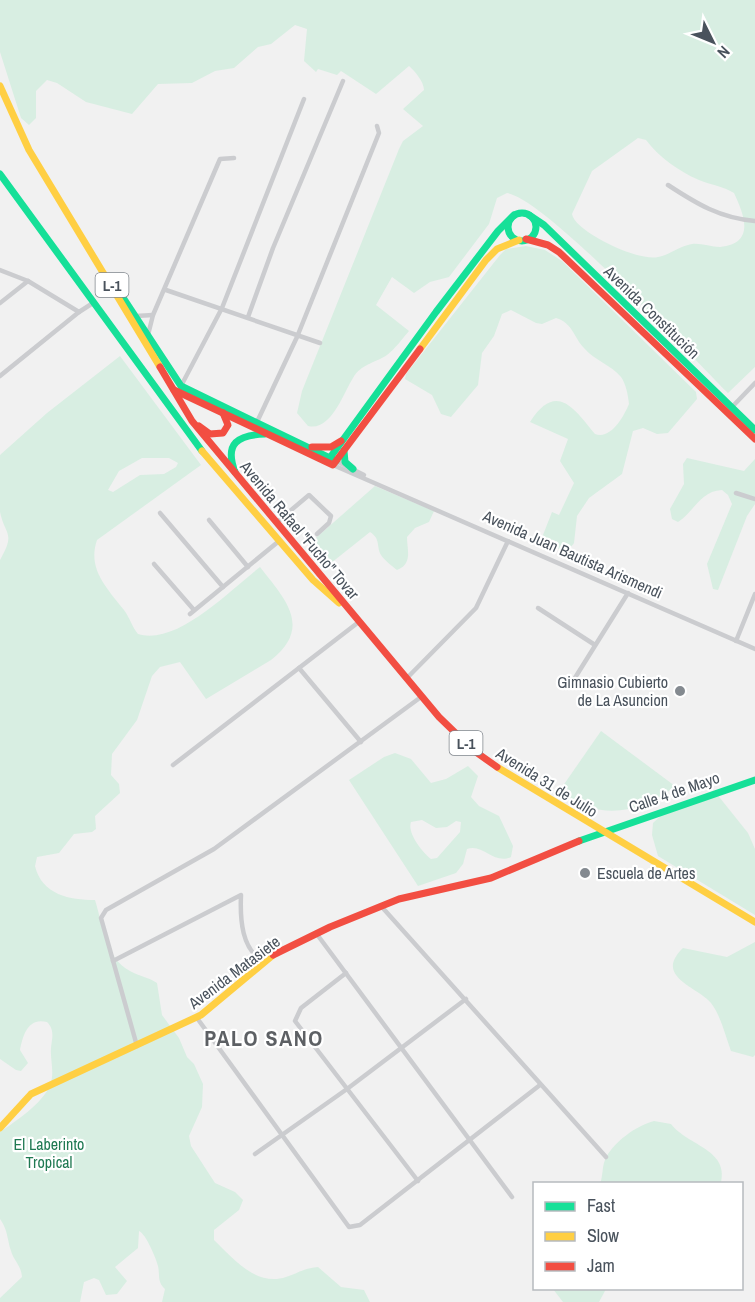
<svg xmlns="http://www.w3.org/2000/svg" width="755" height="1302" viewBox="0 0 755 1302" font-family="'Archivo Narrow',sans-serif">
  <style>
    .green { fill: #d8eee2; fill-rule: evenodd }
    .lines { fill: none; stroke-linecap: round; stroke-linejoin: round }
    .street { stroke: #cbcccf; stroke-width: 4.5 }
    .fast { stroke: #16e098; stroke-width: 7 }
    .slow { stroke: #ffcf43; stroke-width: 7 }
    .jam { stroke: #f24e42; stroke-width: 7 }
    .poi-dot { fill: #848a90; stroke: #fff; stroke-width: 2 }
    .labels { text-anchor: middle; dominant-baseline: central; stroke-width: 4.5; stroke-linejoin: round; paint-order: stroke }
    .shield { fill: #fff; stroke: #80868d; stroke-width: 1.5 }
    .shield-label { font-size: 15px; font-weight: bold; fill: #49525c }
    .street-label { font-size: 16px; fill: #49525c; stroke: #fff }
    .poi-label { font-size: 16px; fill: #49525c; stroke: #fff; text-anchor: end }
    .park-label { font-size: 16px; fill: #1f7952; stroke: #fff }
    .district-label { font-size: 22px; font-weight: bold; letter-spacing: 1.5px; fill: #5d6064; stroke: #fff }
  </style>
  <rect width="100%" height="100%" fill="#f1f1f1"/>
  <g class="green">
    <path d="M0 0H755V367L728 393C692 357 547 200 507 193L497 198 489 224 449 277 430 282 414 293 392 277 376 305 409 331C403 338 395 349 387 355 375 363 361 364 353 378 344 392 331 432 308 426L297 413 302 391 399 149 403 141 423 126 403 109 424 90C424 82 415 71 409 66L376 94 341 71 337 75 318 69 316 72 304 61 307 29 295 25 271 44 258 47 234 68 215 71 192 83 158 84 132 114 86 102 57 83 47 80 36 91V118L29 125 21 118 0 52ZM638 138 646 140C659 157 678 171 699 180 711 185 723 186 734 193 745 216 755 244 720 247 711 247 701 243 692 244 679 246 670 255 658 257 639 262 575 232 572 214L592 171Z"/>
    <path d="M526 246 545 250 562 261 696 392 697 399 668 433 657 434 643 428 633 431 622 474 589 498 577 516 574 543C565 557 552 545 541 540L552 512 559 515 574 483 560 461 568 439 530 422C556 381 574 408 595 434 611 440 624 416 629 404 628 395 626 384 621 377 611 365 594 360 584 348 574 338 573 323 556 318L542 324 536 323 511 310 502 314 494 336 482 353 478 385 451 417 441 414 432 395 405 379 406 374 500 255 506 249Z"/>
    <path d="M120 356 201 465 97 540C87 569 107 588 124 610 130 618 132 627 138 634 177 646 230 590 260 567 285 599 313 627 271 660L206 699 180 662 160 667 152 676 137 720 112 754 111 775 119 784 120 793 95 816 96 829 92 832 74 834 59 853 37 857 35 866C42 895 70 900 95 900 103 925 105 958 130 971 139 976 148 977 157 983L162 1015 179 1038 187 1057 194 1064 203 1084 202 1107 189 1136 191 1146 215 1183 235 1192 243 1200 239 1210 214 1230V1240C233 1258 256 1287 286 1277 298 1273 305 1268 318 1267L341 1287 364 1290 370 1302H162L165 1289C157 1282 160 1275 158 1266 156 1258 146 1234 139 1231L138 1248 115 1267 127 1281 117 1294 106 1295 99 1280 94 1278 84 1282 80 1302H0V1298L22 1277C21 1265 14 1261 11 1251 7 1239 8 1230 0 1219V1132C15 1122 44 1102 50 1085 55 1073 50 1060 51 1048 52 1038 55 1030 47 1022 28 1017 23 1035 20 1050L28 1063 21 1071 16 1070 0 1059V560C16 532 5 536 0 512 0 495 0 473 0 455L47 413ZM142 458H169L178 463 176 467 164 474 140 475 113 492 108 490 119 471Z"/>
    <path d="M687 458 744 471 755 459V504L747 516 718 590 713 589 707 564 732 504 728 495 722 490C700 491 694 512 678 522L672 519 670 509 684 484 683 464Z"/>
    <path d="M375 486 434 511 429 522 415 528 407 537C407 550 413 564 397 570 392 566 385 561 381 555 376 546 381 539 370 532L326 567 309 544Z"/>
    <path d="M601 731 675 786C639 816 597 819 558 793Z"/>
    <path d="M395 753 411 759 431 783 446 779 468 766 478 776 471 797 479 806 499 816 513 846 511 857C494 865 483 843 467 849L463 864 456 873 418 886 349 780 384 757ZM422 820 436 828 447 827 456 821 461 822 460 832 437 858 431 859C422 852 407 833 411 822Z"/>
    <polygon points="716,793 748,833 755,849 755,915 658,856 652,835 653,823 665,812"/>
    <path d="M755 942V1055L753 1057 731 1051C725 1035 721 1016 711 1003 698 987 653 977 683 948L727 957Z"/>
    <path d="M654 1121 671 1124C688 1146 729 1149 721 1183L600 1184C603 1176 602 1167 605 1160 612 1143 637 1125 654 1121Z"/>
    <polygon points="553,1289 606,1289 599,1302 563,1302"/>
  </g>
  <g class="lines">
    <g class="street">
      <path d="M668 185C697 204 720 218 755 221"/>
      <polyline points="0,270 28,281 79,312"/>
      <polyline points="166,290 320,343"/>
      <polyline points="0,303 28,281"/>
      <polyline points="136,316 153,315"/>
      <polyline points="248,317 273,248 343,81"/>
      <polyline points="148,335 153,315 220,159 234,158"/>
      <polyline points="0,376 79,312 93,303"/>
      <polyline points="181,386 222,308 304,99"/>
      <polyline points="732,407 755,383"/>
      <polyline points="257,422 297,337 379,133 377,126"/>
      <polyline points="336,461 364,475"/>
      <polyline points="333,465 755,649"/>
      <polyline points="736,493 755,499"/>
      <polyline points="160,513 223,587"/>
      <polyline points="209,520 248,567"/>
      <polyline points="277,522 309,495 331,516 329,523 317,534"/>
      <polyline points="154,564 194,610"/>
      <polyline points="538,608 595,645"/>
      <polyline points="190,614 279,541"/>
      <polyline points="736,641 755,594"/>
      <polyline points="299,668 361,742"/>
      <polyline points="406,679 476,608 508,541"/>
      <polyline points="573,681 628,593"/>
      <polyline points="173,765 360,621"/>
      <polyline points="381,906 606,1157"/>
      <polyline points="316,933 512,1197"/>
      <path d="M113 961 241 895C240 918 241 951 265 962"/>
      <polyline points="346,973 301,1008 295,1021 418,1181"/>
      <polyline points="197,1018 349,1227 360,1225 540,1085"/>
      <polyline points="137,1046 101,918 106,910 214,849 421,697"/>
      <polyline points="255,1154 347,1089 466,999"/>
    </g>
    <g class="fast">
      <polyline points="0,174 202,451"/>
      <circle cx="522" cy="227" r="14"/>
      <polyline points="529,215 544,225 755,430"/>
      <polyline points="114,284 181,386 336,461"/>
      <polyline points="344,451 345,462 353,469"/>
      <polyline points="329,459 436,312 498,231 514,215"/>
      <path d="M235 472C224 443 238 435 265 434"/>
      <polyline points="579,841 755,780"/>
    </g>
    <g class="slow">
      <polyline points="0,86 29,150 160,367"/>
      <polyline points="420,349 486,260 497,249 519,240"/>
      <polyline points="202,451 313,580 339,603"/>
      <polyline points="497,767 755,922"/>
      <polyline points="0,1128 31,1094 201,1015 273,955"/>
    </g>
    <g class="jam">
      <polyline points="526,239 548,245 559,252 755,439"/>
      <polyline points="160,367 192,421 439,717 473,750 497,767"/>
      <polyline points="174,390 333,465 420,349"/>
      <polyline points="199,426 210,434 223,433 228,425 223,413"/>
      <polyline points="312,447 331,447 341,441"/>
      <polyline points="273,955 330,927 399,899 491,878 579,841"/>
    </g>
  </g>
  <g class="poi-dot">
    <circle cx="680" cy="691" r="6"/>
    <circle cx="585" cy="873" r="6"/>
  </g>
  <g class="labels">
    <g class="shield">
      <rect x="95.5" y="273" width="33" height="24" rx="4.5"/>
      <rect x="449.5" y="731" width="33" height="24" rx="4.5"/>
    </g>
    <g class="shield-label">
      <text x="112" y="285">L-1</text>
      <text x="466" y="743">L-1</text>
    </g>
    <g class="street-label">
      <text transform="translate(652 312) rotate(44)">Avenida Constitución</text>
      <text transform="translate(300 530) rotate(50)">Avenida Rafael "Fucho" Tovar</text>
      <text transform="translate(573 554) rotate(24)">Avenida Juan Bautista Arismendi</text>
      <text transform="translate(547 782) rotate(32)">Avenida 31 de Julio</text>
      <text transform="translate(674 792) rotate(-19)">Calle 4 de Mayo</text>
      <text transform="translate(234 972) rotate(-37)">Avenida Matasiete</text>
    </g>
    <g class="poi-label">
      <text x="668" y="682">Gimnasio Cubierto<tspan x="668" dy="18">de La Asuncion</tspan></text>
      <text x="597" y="873" text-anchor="start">Escuela de Artes</text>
    </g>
    <g class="park-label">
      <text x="49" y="1144">El Laberinto<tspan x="49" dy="18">Tropical</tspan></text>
    </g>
    <g class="district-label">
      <text x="264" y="1038">PALO SANO</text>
    </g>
  </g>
  <rect x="533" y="1182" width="210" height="108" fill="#ffffff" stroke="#b6babe" stroke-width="1.5"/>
  <rect x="545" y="1202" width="30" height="9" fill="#16e098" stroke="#b6babe" stroke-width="1.5"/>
  <text x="587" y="1212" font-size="18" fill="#49525c">Fast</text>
  <rect x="545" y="1232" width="30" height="9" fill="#ffcf43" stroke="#b6babe" stroke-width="1.5"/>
  <text x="587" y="1242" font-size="18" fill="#49525c">Slow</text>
  <rect x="545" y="1262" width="30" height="9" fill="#f24e42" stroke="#b6babe" stroke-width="1.5"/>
  <text x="587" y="1272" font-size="18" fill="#49525c">Jam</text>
  <g transform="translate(713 42) rotate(133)" stroke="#ffffff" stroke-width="4.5" paint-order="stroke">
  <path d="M0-4.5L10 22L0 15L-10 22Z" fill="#49525c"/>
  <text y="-9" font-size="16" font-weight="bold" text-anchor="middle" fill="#49525c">N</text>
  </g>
</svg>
